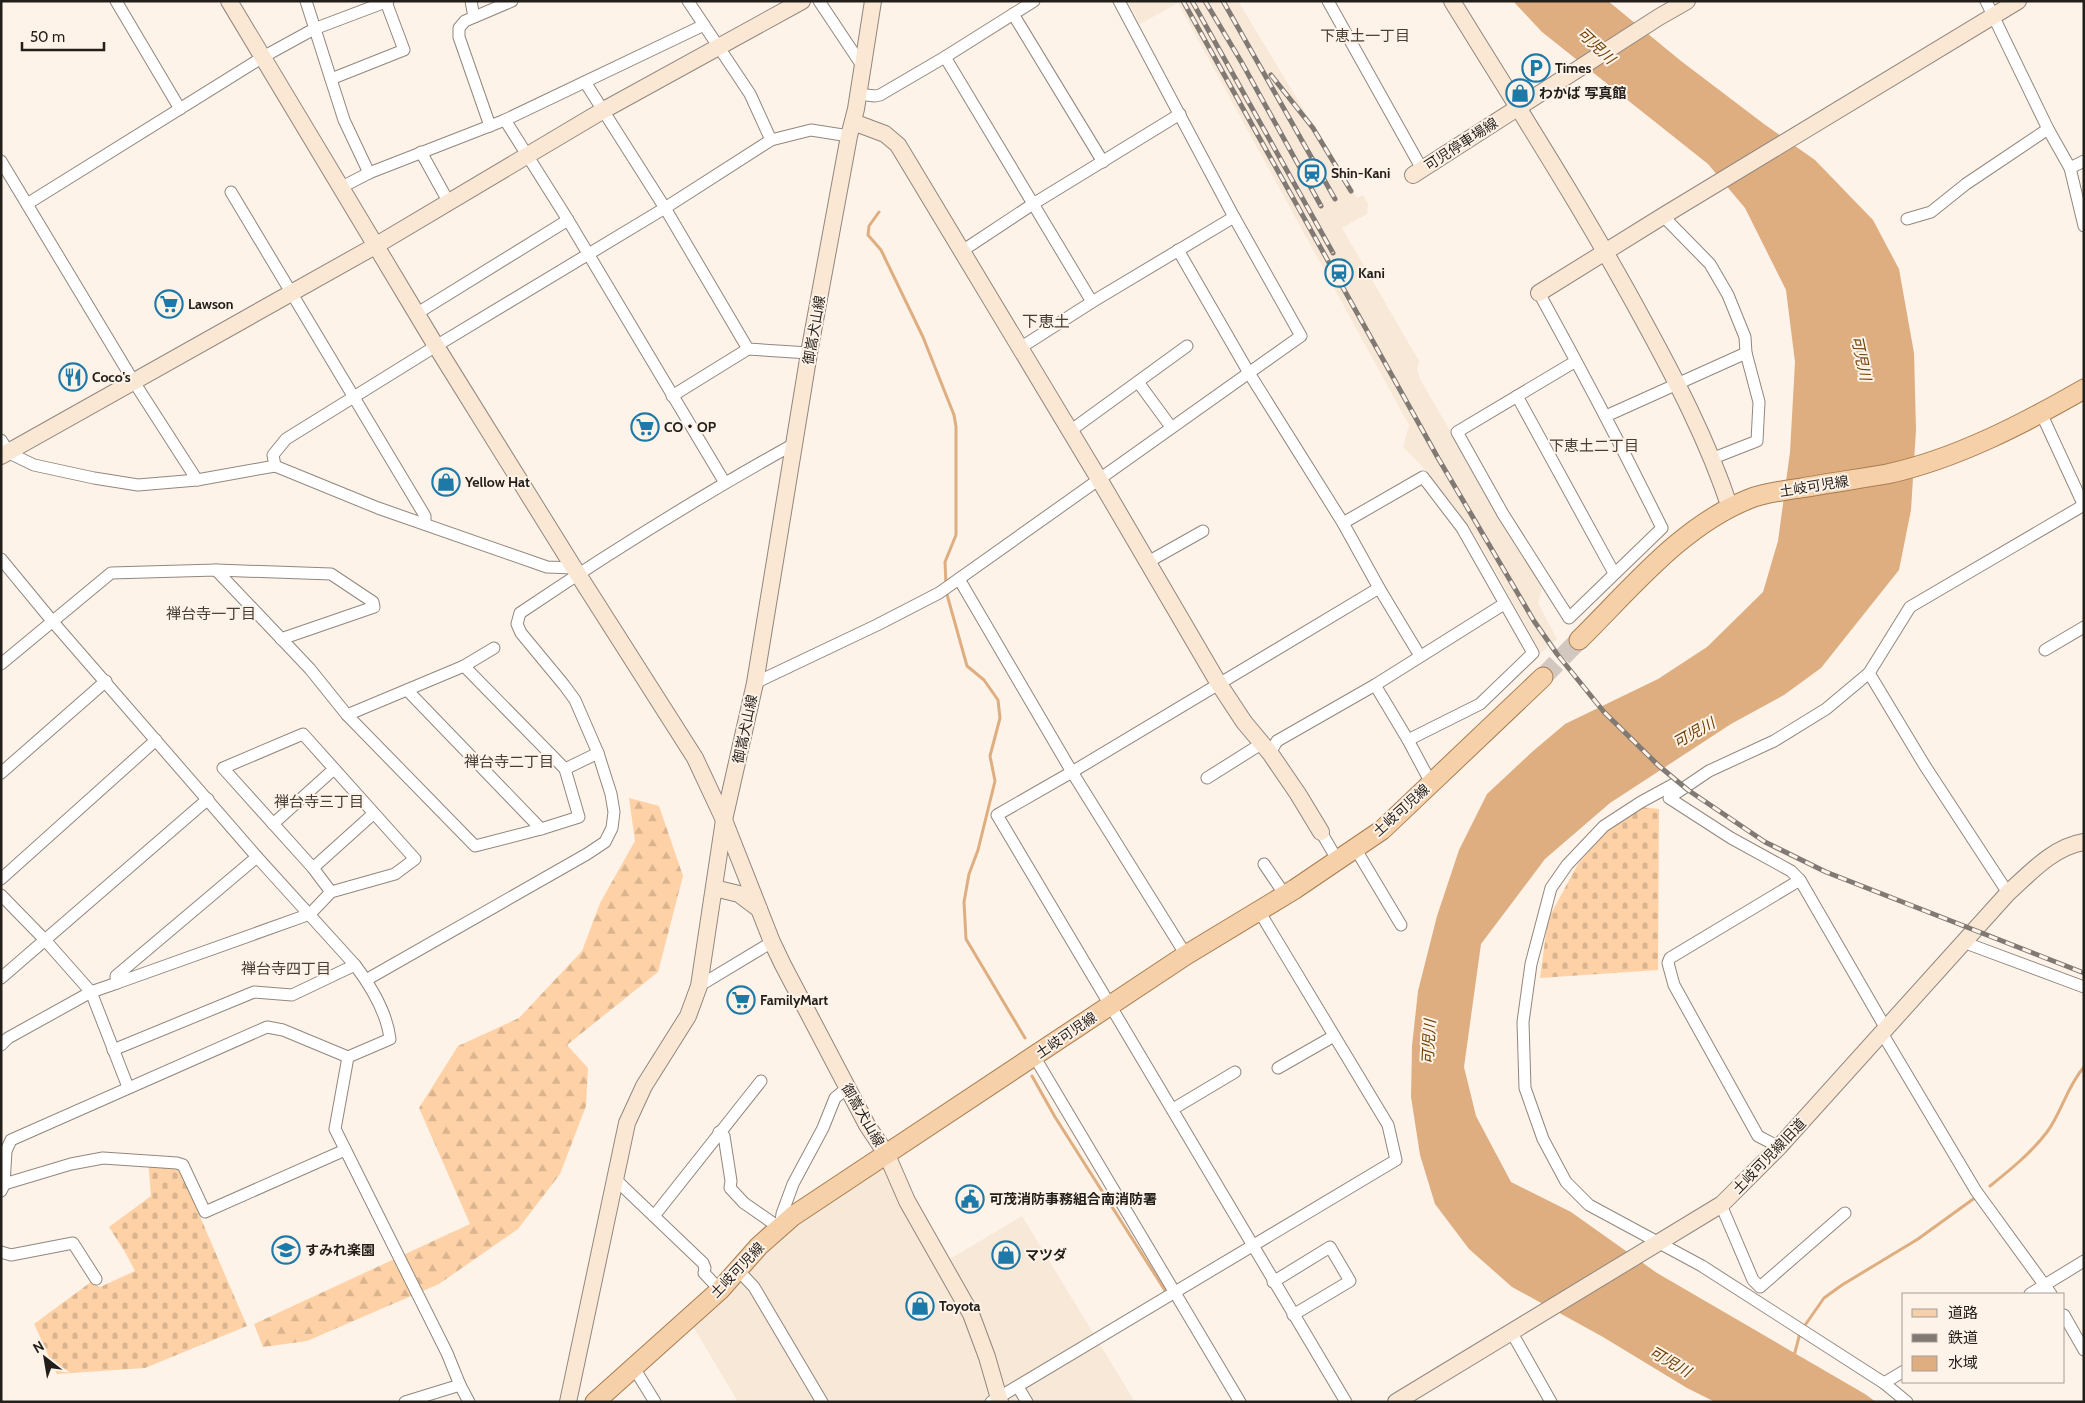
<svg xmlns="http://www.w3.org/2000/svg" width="2085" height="1403" viewBox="0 0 2085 1403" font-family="Cabin,'Noto Sans JP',sans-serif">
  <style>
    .built { fill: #f8e8d8 }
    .forest { fill: url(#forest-firs) }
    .cemetery { fill: url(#cemetery-stones) }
    .water { fill: #deae80 }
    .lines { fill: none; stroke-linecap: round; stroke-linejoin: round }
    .stream { stroke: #deae80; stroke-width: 3 }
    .primary-tunnel { stroke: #d2c8c0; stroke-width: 19; stroke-dasharray: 19 9; stroke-linecap: butt }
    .street-casing { stroke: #91877e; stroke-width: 13 }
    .secondary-casing { stroke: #91877e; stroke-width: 18 }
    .primary-casing { stroke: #a77d51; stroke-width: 21 }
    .street { stroke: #fff; stroke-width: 11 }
    .secondary { stroke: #fae7d4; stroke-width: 16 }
    .primary { stroke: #f5d0a9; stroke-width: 19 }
    .rail-casing { stroke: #817a74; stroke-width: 5 }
    .rail { stroke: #fef3e9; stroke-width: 3; stroke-dasharray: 9; stroke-linecap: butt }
    .labels { text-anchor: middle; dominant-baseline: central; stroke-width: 4; stroke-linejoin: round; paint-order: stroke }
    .poi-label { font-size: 14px; font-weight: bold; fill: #221e1a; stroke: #fef3e9; text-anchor: start }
    .street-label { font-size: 14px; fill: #221e1a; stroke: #fef3e9 }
    .neighbourhood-label { font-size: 15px; fill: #473f37; stroke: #fef3e9 }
    .water-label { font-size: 15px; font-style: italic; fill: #6b3f02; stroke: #fef3e9 }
    .quarter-label { font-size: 16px; fill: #473f37; stroke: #fef3e9 }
  </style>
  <defs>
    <pattern id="forest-firs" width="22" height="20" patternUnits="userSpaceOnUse" patternTransform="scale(1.25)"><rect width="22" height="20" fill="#fed2a6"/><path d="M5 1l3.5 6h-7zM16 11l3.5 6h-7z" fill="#d9b48e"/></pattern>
    <pattern id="cemetery-stones" width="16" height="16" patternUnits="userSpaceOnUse" patternTransform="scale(1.25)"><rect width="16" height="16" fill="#fed2a6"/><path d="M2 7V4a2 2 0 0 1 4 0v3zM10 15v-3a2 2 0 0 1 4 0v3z" fill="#d9b48e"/></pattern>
  </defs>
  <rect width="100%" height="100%" fill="#fef3e9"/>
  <g class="built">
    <polygon points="1127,1 1238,1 1357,198 1363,195 1368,204 1367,214 1342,228 1419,361 1417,370 1421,381 1542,588 1538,603 1557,639 1541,653 1475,535 1421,465 1403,447 1409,425 1178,3 1140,24"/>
    <polygon points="887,1155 943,1263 1022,1216 1135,1402 738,1402 688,1318 759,1246"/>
  </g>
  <polygon class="forest" points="629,798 659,806 683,876 658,972 567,1045 588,1068 586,1106 560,1174 518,1229 439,1284 307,1341 263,1347 254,1324 470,1224 419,1108 458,1046 519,1018 582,951 600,903 635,841"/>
  <g class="cemetery">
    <polygon points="1641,807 1659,809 1658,970 1540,978 1548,919 1578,864 1608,829"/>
    <polygon points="148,1160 177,1163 247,1326 145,1368 57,1374 34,1324 91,1282 100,1287 135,1271 125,1252 109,1227 151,1196"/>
  </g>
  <polygon class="water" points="1513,1 1608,1 1681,61 1764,124 1815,160 1873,220 1899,269 1914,353 1916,430 1911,510 1899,570 1821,668 1784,695 1731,724 1610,803 1545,859 1481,944 1464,1067 1476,1116 1511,1182 1571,1212 1657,1273 1865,1394 1876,1402 1715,1402 1687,1388 1603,1337 1512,1287 1469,1249 1435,1204 1420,1155 1411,1097 1412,1046 1418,991 1437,916 1459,850 1487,794 1532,752 1565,724 1658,679 1707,647 1763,592 1778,541 1790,452 1795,362 1786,290 1745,208 1708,164 1542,32"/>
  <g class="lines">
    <g class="stream">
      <polyline points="879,212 869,226 868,235 881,250 923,337 954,415 956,427 956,535 945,562 946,585"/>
      <polyline points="946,591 967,666 984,680 998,700 1000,718 990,756 995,781 978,850 969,874 964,902 966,939 1025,1038"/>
      <polyline points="1032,1076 1055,1117 1166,1292"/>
      <path d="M1990 1186C2010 1170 2032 1152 2047 1132 2062 1112 2067 1086 2084 1067"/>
      <polyline points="1803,1328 1824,1298 1842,1285 1918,1239 1976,1197"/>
      <polyline points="1794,1356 1800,1333"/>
    </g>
    <polyline class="primary-tunnel" points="1543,677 1579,640"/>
    <g class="street-casing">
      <g id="street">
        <polyline points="116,1 180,109"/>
        <polyline points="306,1 344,120 369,173"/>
        <polyline points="471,1 474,17"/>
        <polyline points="688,1 750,94 771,140"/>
        <polyline points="819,1 863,67"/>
        <polyline points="1328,1 1422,169"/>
        <polyline points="1986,1 2048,129 2070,168 2084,226"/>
        <polyline points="1013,14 1103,162"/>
        <polyline points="945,57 1092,302"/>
        <polyline points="331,79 404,50 386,2"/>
        <polyline points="585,82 665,208 748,349 809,353"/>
        <polyline points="858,94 875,96 880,95 945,57 1034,1"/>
        <polyline points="505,120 568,220 725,483"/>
        <polyline points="490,126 459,37 459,28 465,21 512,1"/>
        <polyline points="421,152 448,201"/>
        <polyline points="1,161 134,382 197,480"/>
        <polyline points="2070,168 2084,161"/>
        <polyline points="340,188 369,173 505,120 704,25"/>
        <polyline points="231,192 425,516 425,524"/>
        <polyline points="27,204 263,57 314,29 388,1"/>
        <polyline points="1663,216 1710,264 1728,295 1745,337 1746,353 1759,402 1757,441 1711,459"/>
        <polyline points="1907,219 1931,212 1966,184 2048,129"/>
        <polyline points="1178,250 1249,373 1343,523 1379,588 1420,656"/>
        <polyline points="962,251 1033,204 1180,114"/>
        <path d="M1539 293C1582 371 1623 449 1662 528L1569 618 1503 514 1457 432 1576 361"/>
        <polyline points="416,314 568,220"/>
        <polyline points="1020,348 1092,302 1234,217"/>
        <polyline points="1138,382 1171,427"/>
        <polyline points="672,396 748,349"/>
        <polyline points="1517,396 1614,573"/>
        <polyline points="2041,413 2084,506"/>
        <polyline points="1606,416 1746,353"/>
        <polyline points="1070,431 1187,346"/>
        <polyline points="1,440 9,453 34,465 94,478 138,485 197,480 275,466 378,508 547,567 574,568"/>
        <polyline points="275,466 273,455 286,439 436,346 665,208 771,140 811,130 849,136"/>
        <polyline points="1343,523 1423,477 1462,528 1533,653 1480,704 1408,740"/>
        <path d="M1 559 53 622 257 857 355 965C370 985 387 1013 390 1039L348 1057 283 1030 267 1027 11 1140 6 1151 4 1185 1 1191"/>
        <polyline points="1148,562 1203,531"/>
        <polyline points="216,570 310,669 347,715 475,846 541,829 579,817 565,769 464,666"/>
        <polyline points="959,579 1072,772 1186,955"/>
        <polyline points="2045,650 2084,627"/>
        <polyline points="1,664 111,573 216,570 331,574 373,602 374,607 281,639"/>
        <polyline points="755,683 877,625 939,593 1301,336 1234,217 1119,1"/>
        <polyline points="1375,685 1408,740 1431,783"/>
        <polyline points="407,690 541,829"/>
        <polyline points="347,715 464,666 494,648"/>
        <polyline points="1270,753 1277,741 1375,685 1504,604"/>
        <polyline points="565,769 598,753"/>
        <polyline points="1,773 106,681"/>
        <polyline points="1207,778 1261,744"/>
        <polyline points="1674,784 1641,802 1604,826 1567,865 1551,888 1531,964 1523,1022 1525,1088 1543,1139 1566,1182 1589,1205 1702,1266 1884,1383 1907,1402"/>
        <polyline points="273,824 334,769"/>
        <polyline points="1321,832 1338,861"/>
        <polyline points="1355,848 1401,925"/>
        <polyline points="257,857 116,976 117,983 310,914 331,892 395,874 415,859 303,734 223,768 313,868 331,892"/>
        <polyline points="1264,864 1285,895"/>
        <polyline points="313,868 373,814"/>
        <polyline points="1,879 156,740"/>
        <polyline points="1800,880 1791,871 1731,838 1669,798 1709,771 1774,741 1826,709 1869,673"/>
        <polyline points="2008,893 1925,766 1869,673 1910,607 2084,505"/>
        <polyline points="1,895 45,940 91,992 128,1087"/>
        <polyline points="1963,942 2084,987"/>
        <polyline points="1,978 208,799"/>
        <path d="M366 980 587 854 605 842 612 828 614 812 611 794 598 753 575 700 564 685 521 633 517 624 520 613C609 553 700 496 794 444"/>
        <polyline points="699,986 772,942"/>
        <polyline points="1882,1033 1976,1191 2051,1294"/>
        <polyline points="1,1045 8,1038 91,992 117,983"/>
        <polyline points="113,1050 254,992 292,995 355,965"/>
        <polyline points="1034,1056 1240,1402"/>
        <polyline points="348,1057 335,1129 447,1353 460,1385 469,1402"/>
        <polyline points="1278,1068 1334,1036"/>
        <polyline points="1173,1109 1235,1072"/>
        <polyline points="719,1132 724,1136 731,1181 730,1188 744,1203 780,1228 782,1214 793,1184 823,1128 835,1098 847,1088"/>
        <polyline points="1779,1147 1758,1136 1674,985 1668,963 1670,958 1800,880 1885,1027"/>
        <polyline points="615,1179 703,1263 705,1268 704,1273 720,1290"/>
        <polyline points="1,1185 71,1164 103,1158 177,1163 183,1165 205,1212 345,1150"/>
        <polyline points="1721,1205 1753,1280 1760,1287 1845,1213"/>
        <polyline points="654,1216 761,1081"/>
        <polyline points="1,1252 11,1255 73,1243 96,1279"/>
        <polyline points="738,1270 754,1287 822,1402"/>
        <polyline points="1273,1282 1330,1247 1350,1281 1293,1315"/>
        <polyline points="2030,1294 2084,1261"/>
        <polyline points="2064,1315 2084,1350"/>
        <polyline points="1512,1333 1551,1402"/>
        <polyline points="634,1368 655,1402"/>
        <polyline points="1884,1383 1904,1371"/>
        <polyline points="1018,1387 1027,1402"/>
        <polyline points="405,1402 460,1385"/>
        <polyline points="991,1402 1396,1160 1388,1125 1259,911"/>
        <polyline points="1346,1402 997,815 1072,772 1379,588"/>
      </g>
    </g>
    <g class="secondary-casing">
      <g id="secondary">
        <polyline points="229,1 436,346 574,568 695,758 724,820 772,942 783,965 867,1125 887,1155 907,1201 971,1314 987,1357 1000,1402"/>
        <path d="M1452 1C1516 105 1583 209 1641 316 1675 378 1708 441 1730 508"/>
        <polyline points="853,122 885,134 898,145 1099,479 1219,684 1244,722 1270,753 1298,794 1321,832"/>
        <polyline points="1413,175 1659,17 1687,1"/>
        <polyline points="1539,293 1663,216 2018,1"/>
        <polyline points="1,456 375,246 602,111 802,1"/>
        <polyline points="714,888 739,894 759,909"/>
        <polyline points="568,1402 627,1123 644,1086 688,1016 699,986 724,820 755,683 809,353 849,136 856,109 873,1"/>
        <path d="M1396 1402 1722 1204 1779 1147 2008 893C2030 873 2053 847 2084 842"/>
      </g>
    </g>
    <g class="primary-casing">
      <g id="primary">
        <path d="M1579 640C1630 590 1681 526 1749 499 1766 492 1783 491 1801 488 1829 483 1858 479 1887 474 1956 459 2023 424 2084 389"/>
        <polyline points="595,1402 720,1290 759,1246 793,1216 1186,955 1295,889 1382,830 1543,677"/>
      </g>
    </g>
    <use href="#street" class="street"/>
    <use href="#secondary" class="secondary"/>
    <use href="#primary" class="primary"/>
    <g class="rail-casing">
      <g id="rail">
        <polyline points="1183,1 1438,458 1534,621 1557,654 1604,712 1659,766 1688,790 1765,842 1826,872 2084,973"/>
        <polyline points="1192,1 1333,253"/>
        <polyline points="1205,1 1242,63 1321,206"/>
        <polyline points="1223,1 1335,199"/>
        <polyline points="1271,75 1313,128 1351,191"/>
      </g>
    </g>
    <use href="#rail" class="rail"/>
  </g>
  <defs>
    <g id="parking-ring" transform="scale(1.4375)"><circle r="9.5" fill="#fef3e9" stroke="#1d79a7" stroke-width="1.5"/><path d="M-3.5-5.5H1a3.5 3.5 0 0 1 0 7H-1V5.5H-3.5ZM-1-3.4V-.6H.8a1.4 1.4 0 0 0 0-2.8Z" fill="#1d79a7"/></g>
    <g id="shop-ring" transform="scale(1.4375)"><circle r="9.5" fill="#fef3e9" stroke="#1d79a7" stroke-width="1.5"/><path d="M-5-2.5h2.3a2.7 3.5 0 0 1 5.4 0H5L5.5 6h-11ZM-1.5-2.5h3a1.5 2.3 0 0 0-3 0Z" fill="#1d79a7"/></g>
    <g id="station-ring" transform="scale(1.4375)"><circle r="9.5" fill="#fef3e9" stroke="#1d79a7" stroke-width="1.5"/><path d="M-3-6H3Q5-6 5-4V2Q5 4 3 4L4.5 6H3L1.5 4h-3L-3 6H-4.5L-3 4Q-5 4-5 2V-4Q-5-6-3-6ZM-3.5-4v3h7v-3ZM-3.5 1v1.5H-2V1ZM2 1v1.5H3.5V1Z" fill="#1d79a7"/></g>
    <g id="supermarket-ring" transform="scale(1.4375)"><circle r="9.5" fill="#fef3e9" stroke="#1d79a7" stroke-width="1.5"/><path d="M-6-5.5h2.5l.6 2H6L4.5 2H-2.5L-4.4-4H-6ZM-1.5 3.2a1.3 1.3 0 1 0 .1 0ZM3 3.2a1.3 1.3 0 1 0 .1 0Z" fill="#1d79a7"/></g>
    <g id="restaurant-ring" transform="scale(1.4375)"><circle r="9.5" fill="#fef3e9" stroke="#1d79a7" stroke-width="1.5"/><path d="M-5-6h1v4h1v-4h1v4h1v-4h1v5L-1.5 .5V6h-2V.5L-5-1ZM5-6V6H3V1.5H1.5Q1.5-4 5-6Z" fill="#1d79a7"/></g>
    <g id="civic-ring" transform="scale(1.4375)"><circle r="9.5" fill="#fef3e9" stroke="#1d79a7" stroke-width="1.5"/><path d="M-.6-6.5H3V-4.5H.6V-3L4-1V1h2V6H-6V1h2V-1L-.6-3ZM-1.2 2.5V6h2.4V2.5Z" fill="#1d79a7"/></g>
    <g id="school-ring" transform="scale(1.4375)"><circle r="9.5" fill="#fef3e9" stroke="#1d79a7" stroke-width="1.5"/><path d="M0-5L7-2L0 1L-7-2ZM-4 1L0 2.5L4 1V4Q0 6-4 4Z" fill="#1d79a7"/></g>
  </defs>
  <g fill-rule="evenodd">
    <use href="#parking-ring" x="1536" y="68"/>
    <use href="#shop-ring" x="1520" y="93"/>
    <use href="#station-ring" x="1312" y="173"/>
    <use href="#station-ring" x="1339" y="273"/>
    <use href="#supermarket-ring" x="169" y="304"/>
    <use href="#restaurant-ring" x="73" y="377"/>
    <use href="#supermarket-ring" x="645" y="427"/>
    <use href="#shop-ring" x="446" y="482"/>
    <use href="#supermarket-ring" x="741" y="1000"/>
    <use href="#civic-ring" x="970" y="1199"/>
    <use href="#school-ring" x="286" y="1250"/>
    <use href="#shop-ring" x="1006" y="1255"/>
    <use href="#shop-ring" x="920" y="1306"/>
  </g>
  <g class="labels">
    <g class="poi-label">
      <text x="1555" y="68">Times</text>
      <text x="1539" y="93">わかば 写真館</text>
      <text x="1331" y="173">Shin-Kani</text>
      <text x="1358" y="273">Kani</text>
      <text x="188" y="304">Lawson</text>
      <text x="92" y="377">Coco's</text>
      <text x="664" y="427">CO・OP</text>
      <text x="465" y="482">Yellow Hat</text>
      <text x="760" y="1000">FamilyMart</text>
      <text x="989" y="1199">可茂消防事務組合南消防署</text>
      <text x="305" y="1250">すみれ楽園</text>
      <text x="1025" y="1255">マツダ</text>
      <text x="939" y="1306">Toyota</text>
    </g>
    <g class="street-label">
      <text transform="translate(1461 144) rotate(-33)">可児停車場線</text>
      <text transform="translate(814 330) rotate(-80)">御嵩犬山線</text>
      <text transform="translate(1814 486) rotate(-9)">土岐可児線</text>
      <text transform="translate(745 729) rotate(-78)">御嵩犬山線</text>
      <text transform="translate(1401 810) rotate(-42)">土岐可児線</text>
      <text transform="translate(1066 1035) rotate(-34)">土岐可児線</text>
      <text transform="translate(863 1115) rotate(60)">御嵩犬山線</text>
      <text transform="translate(1769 1156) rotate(-46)">土岐可児線旧道</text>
      <text transform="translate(737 1270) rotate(-46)">土岐可児線</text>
    </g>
    <g class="neighbourhood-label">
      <text x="1365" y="36">下恵土一丁目</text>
      <text x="1594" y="446">下恵土二丁目</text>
      <text x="211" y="614">禅台寺一丁目</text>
      <text x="509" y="762">禅台寺二丁目</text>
      <text x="319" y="802">禅台寺三丁目</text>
      <text x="286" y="969">禅台寺四丁目</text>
    </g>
    <g class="water-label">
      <text transform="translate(1596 46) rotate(43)">可児川</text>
      <text transform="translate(1861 358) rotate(78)">可児川</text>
      <text transform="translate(1694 733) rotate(-29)">可児川</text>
      <text transform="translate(1429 1042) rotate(-87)">可児川</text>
      <text transform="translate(1670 1362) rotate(30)">可児川</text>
    </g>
    <g class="quarter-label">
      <text x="1046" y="321">下恵土</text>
    </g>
  </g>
  <rect width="2085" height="1403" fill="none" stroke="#221e1a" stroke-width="5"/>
  <rect x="1902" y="1293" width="162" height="90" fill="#fef3e9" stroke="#a69e96"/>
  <rect x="1912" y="1309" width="25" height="8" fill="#f5d0a9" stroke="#a69e96"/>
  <text x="1948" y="1318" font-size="15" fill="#221e1a">道路</text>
  <rect x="1912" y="1334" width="25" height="8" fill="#817a74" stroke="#a69e96"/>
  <text x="1948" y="1343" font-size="15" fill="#221e1a">鉄道</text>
  <rect x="1912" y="1356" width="25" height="15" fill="#deae80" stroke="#a69e96"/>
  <text x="1948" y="1368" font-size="15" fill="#221e1a">水域</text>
  <g transform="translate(45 1358) rotate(329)" stroke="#fef3e9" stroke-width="4" paint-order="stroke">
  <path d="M0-4L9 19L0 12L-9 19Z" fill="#221e1a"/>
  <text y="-8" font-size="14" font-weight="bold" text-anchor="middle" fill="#221e1a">N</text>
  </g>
  <path d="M22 42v8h82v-8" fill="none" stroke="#221e1a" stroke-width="2.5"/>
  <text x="30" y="42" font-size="15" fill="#221e1a" stroke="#fef3e9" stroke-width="4" paint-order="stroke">50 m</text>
</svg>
